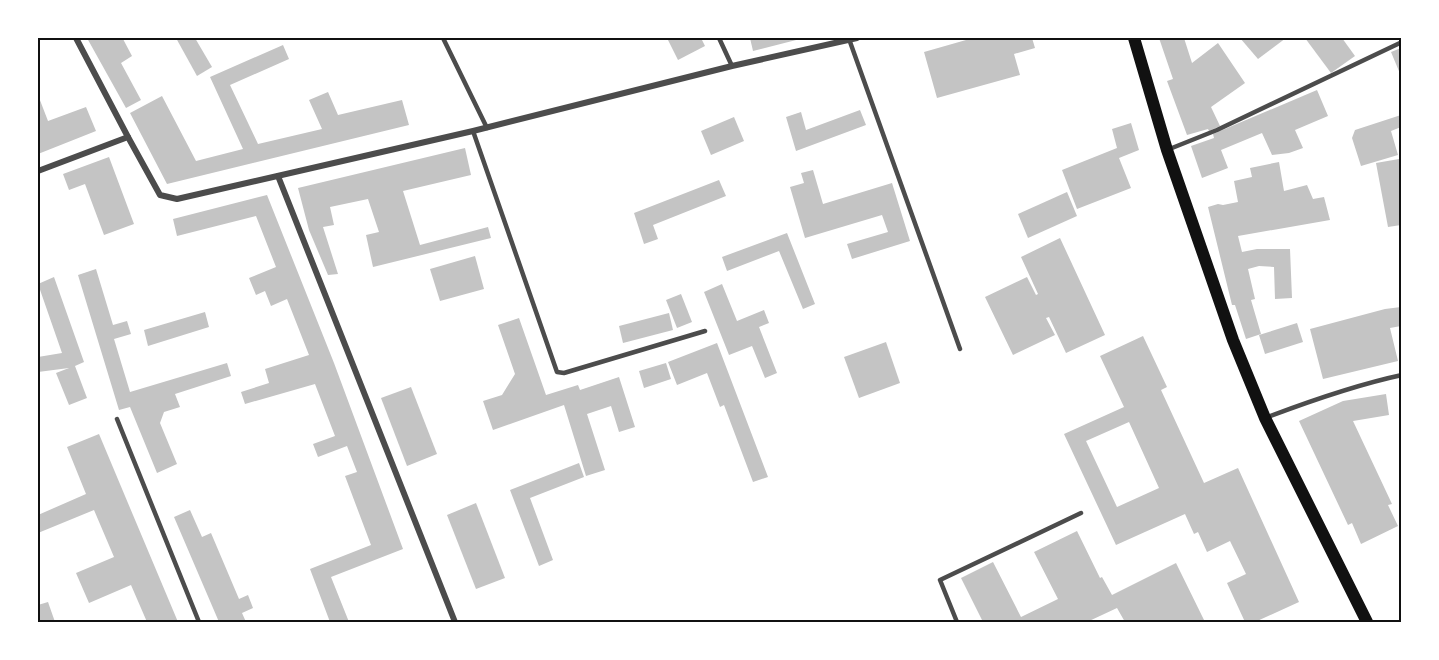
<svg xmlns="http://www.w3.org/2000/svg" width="1439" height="660" viewBox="0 0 1439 660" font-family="'IBM Plex Sans',sans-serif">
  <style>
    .building { fill: #c4c4c4; fill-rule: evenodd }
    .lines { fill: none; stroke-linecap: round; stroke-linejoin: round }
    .service { stroke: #4c4c4c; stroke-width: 4.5 }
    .minor { stroke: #4c4c4c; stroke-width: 6 }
    .secondary { stroke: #111; stroke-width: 12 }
    .neatline { fill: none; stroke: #111; stroke-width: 2 }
  </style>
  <rect width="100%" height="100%" fill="#fff"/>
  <g class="building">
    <polygon points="87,38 126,38 123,39 132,56 121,63 141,100 126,108"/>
    <polygon points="176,38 195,38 212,67 197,76"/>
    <polygon points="667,38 701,38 705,46 678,60"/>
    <polygon points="750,38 804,38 753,51"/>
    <polygon points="973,38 1032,38 1035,48 1014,54 1020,75 937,98 924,52"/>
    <polygon points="1159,38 1184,38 1192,63 1218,43 1245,83 1211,107 1220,126 1209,131 1208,129 1187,135 1167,81 1173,79"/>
    <polygon points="1240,38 1286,38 1258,59"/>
    <polygon points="1305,38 1342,38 1355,56 1331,73"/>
    <polygon points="283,45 289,59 230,85 258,144 322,129 309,100 328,92 338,115 402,100 409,125 167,184 130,113 162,96 196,161 243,149 210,77"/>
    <polygon points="1401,48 1401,76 1391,52"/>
    <polygon points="1317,90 1328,116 1295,130 1303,148 1289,153 1272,155 1262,133 1221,150 1228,168 1202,178 1191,146 1214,138 1213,134"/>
    <polygon points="38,95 48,121 86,107 96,131 38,154"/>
    <polygon points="860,110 866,125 796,151 786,117 801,112 806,130"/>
    <polygon points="1401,115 1401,127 1391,131 1398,155 1361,166 1352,138 1355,130"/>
    <polygon points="734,117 744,141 711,155 701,131"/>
    <polygon points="1131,123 1139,150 1119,158 1131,188 1077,209 1062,170 1117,148 1112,129"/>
    <polygon points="465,148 471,175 403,191 420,245 488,227 491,238 373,267 366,235 379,232 368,199 330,207 334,225 323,227 338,274 328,275 309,230 298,188"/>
    <polygon points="109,157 134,224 104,235 85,184 69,190 63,174"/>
    <polygon points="1399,159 1401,171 1401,225 1388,227 1376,163"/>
    <polygon points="1279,162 1284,191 1307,185 1313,199 1324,197 1330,220 1238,236 1242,252 1257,249 1290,249 1292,298 1275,299 1274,267 1259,266 1248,269 1255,299 1251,300 1261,334 1246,339 1235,305 1232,305 1208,207 1218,204 1223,205 1238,202 1234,181 1252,177 1250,168"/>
    <polygon points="813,170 823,204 892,183 910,241 852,259 847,244 888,232 882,215 805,238 790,187 804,183 801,173"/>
    <polygon points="719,180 726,196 653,225 658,239 644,244 634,213"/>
    <polygon points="1067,192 1077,216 1028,238 1018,214"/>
    <polygon points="267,195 334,363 403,549 331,577 349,622 330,622 310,569 371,545 345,476 357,472 347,446 318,457 313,444 335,436 315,384 245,404 241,392 269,383 265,369 309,355 287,299 271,306 265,291 256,295 249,278 276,267 256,216 177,236 173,219"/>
    <polygon points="787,233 815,304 803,309 779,251 727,271 722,257"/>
    <polygon points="1060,238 1105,335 1066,353 1049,317 1046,318 1055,335 1013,355 985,297 1027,277 1036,295 1038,294 1021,257"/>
    <polygon points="475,256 484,289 440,301 430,269"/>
    <polygon points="96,269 113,325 127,321 131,334 114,339 130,392 227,363 231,376 175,394 180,407 164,412 160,423 177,464 157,473 130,407 119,410 78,275"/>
    <polygon points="54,277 84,362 75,366 87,398 69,405 56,373 69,368 38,372 38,357 62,353 38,284"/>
    <polygon points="722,284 737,321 764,310 769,323 759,327 777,373 765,378 752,346 729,355 704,292"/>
    <polygon points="681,294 692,322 677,328 666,300"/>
    <polygon points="1401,307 1401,326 1390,328 1398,361 1323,379 1310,329 1385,309"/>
    <polygon points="205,312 209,327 148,346 144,330"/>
    <polygon points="669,313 673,330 623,343 619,326"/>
    <polygon points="519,318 546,395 578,385 580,390 619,377 635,427 619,432 611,406 587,414 605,470 586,476 564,405 493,430 483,401 502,395 515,374 498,325"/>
    <polygon points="1297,323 1303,342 1265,354 1259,335"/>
    <path d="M1143 336 1167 387 1161 390 1204 483 1238 468 1299 602 1255 622H1245L1227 583 1246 574 1230 541 1207 552 1198 532 1194 534 1185 514 1116 545 1064 434 1124 407 1100 356ZM1129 422 1159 488 1117 507 1086 441Z"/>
    <polygon points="886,342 900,383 859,398 844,357"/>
    <polygon points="717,343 768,477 753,482 724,405 720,407 707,373 677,385 668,362"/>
    <polygon points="666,363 671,379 644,388 639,371"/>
    <polygon points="411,387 437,454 407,466 381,398"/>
    <polygon points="1386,394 1389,415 1353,421 1392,504 1388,505 1398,526 1361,544 1352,523 1348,525 1299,421 1343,401"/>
    <polygon points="99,434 125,496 178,622 147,622 131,585 89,603 76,573 114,557 94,510 38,533 38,515 86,494 67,447"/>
    <polygon points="579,463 584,477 530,498 553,560 539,566 510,490"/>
    <polygon points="476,503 505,578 476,589 447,515"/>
    <polygon points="190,510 202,537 211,533 239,599 248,595 253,608 242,613 246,622 219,622 174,517"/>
    <polygon points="1077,531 1100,578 1102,577 1112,595 1176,563 1205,622 1125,622 1117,608 1087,622 983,622 961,578 993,562 1021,617 1058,599 1034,552"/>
    <polygon points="48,602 55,622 38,622 38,605"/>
  </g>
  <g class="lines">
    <g class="service">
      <polyline points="443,38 487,128"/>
      <polyline points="719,38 732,66"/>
      <polyline points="849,39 960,349"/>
      <polyline points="473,131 557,372 564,373 705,331"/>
      <polyline points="1167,150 1217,130 1402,42"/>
      <path d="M1265 418C1310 401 1355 385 1402 375"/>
      <polyline points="117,419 199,622"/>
      <polyline points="957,622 940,580 1081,513"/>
    </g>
    <g class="minor">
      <polyline points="76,38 128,137"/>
      <polyline points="38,171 128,137 160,195 177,199 473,131 732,66 857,38"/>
      <polyline points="278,176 455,622"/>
    </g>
    <polyline class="secondary" points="1134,38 1167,150 1233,340 1265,418 1367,622"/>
  </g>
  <rect width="1439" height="660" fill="none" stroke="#ffffff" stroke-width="78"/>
  <rect x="39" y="39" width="1361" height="582" class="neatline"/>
</svg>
